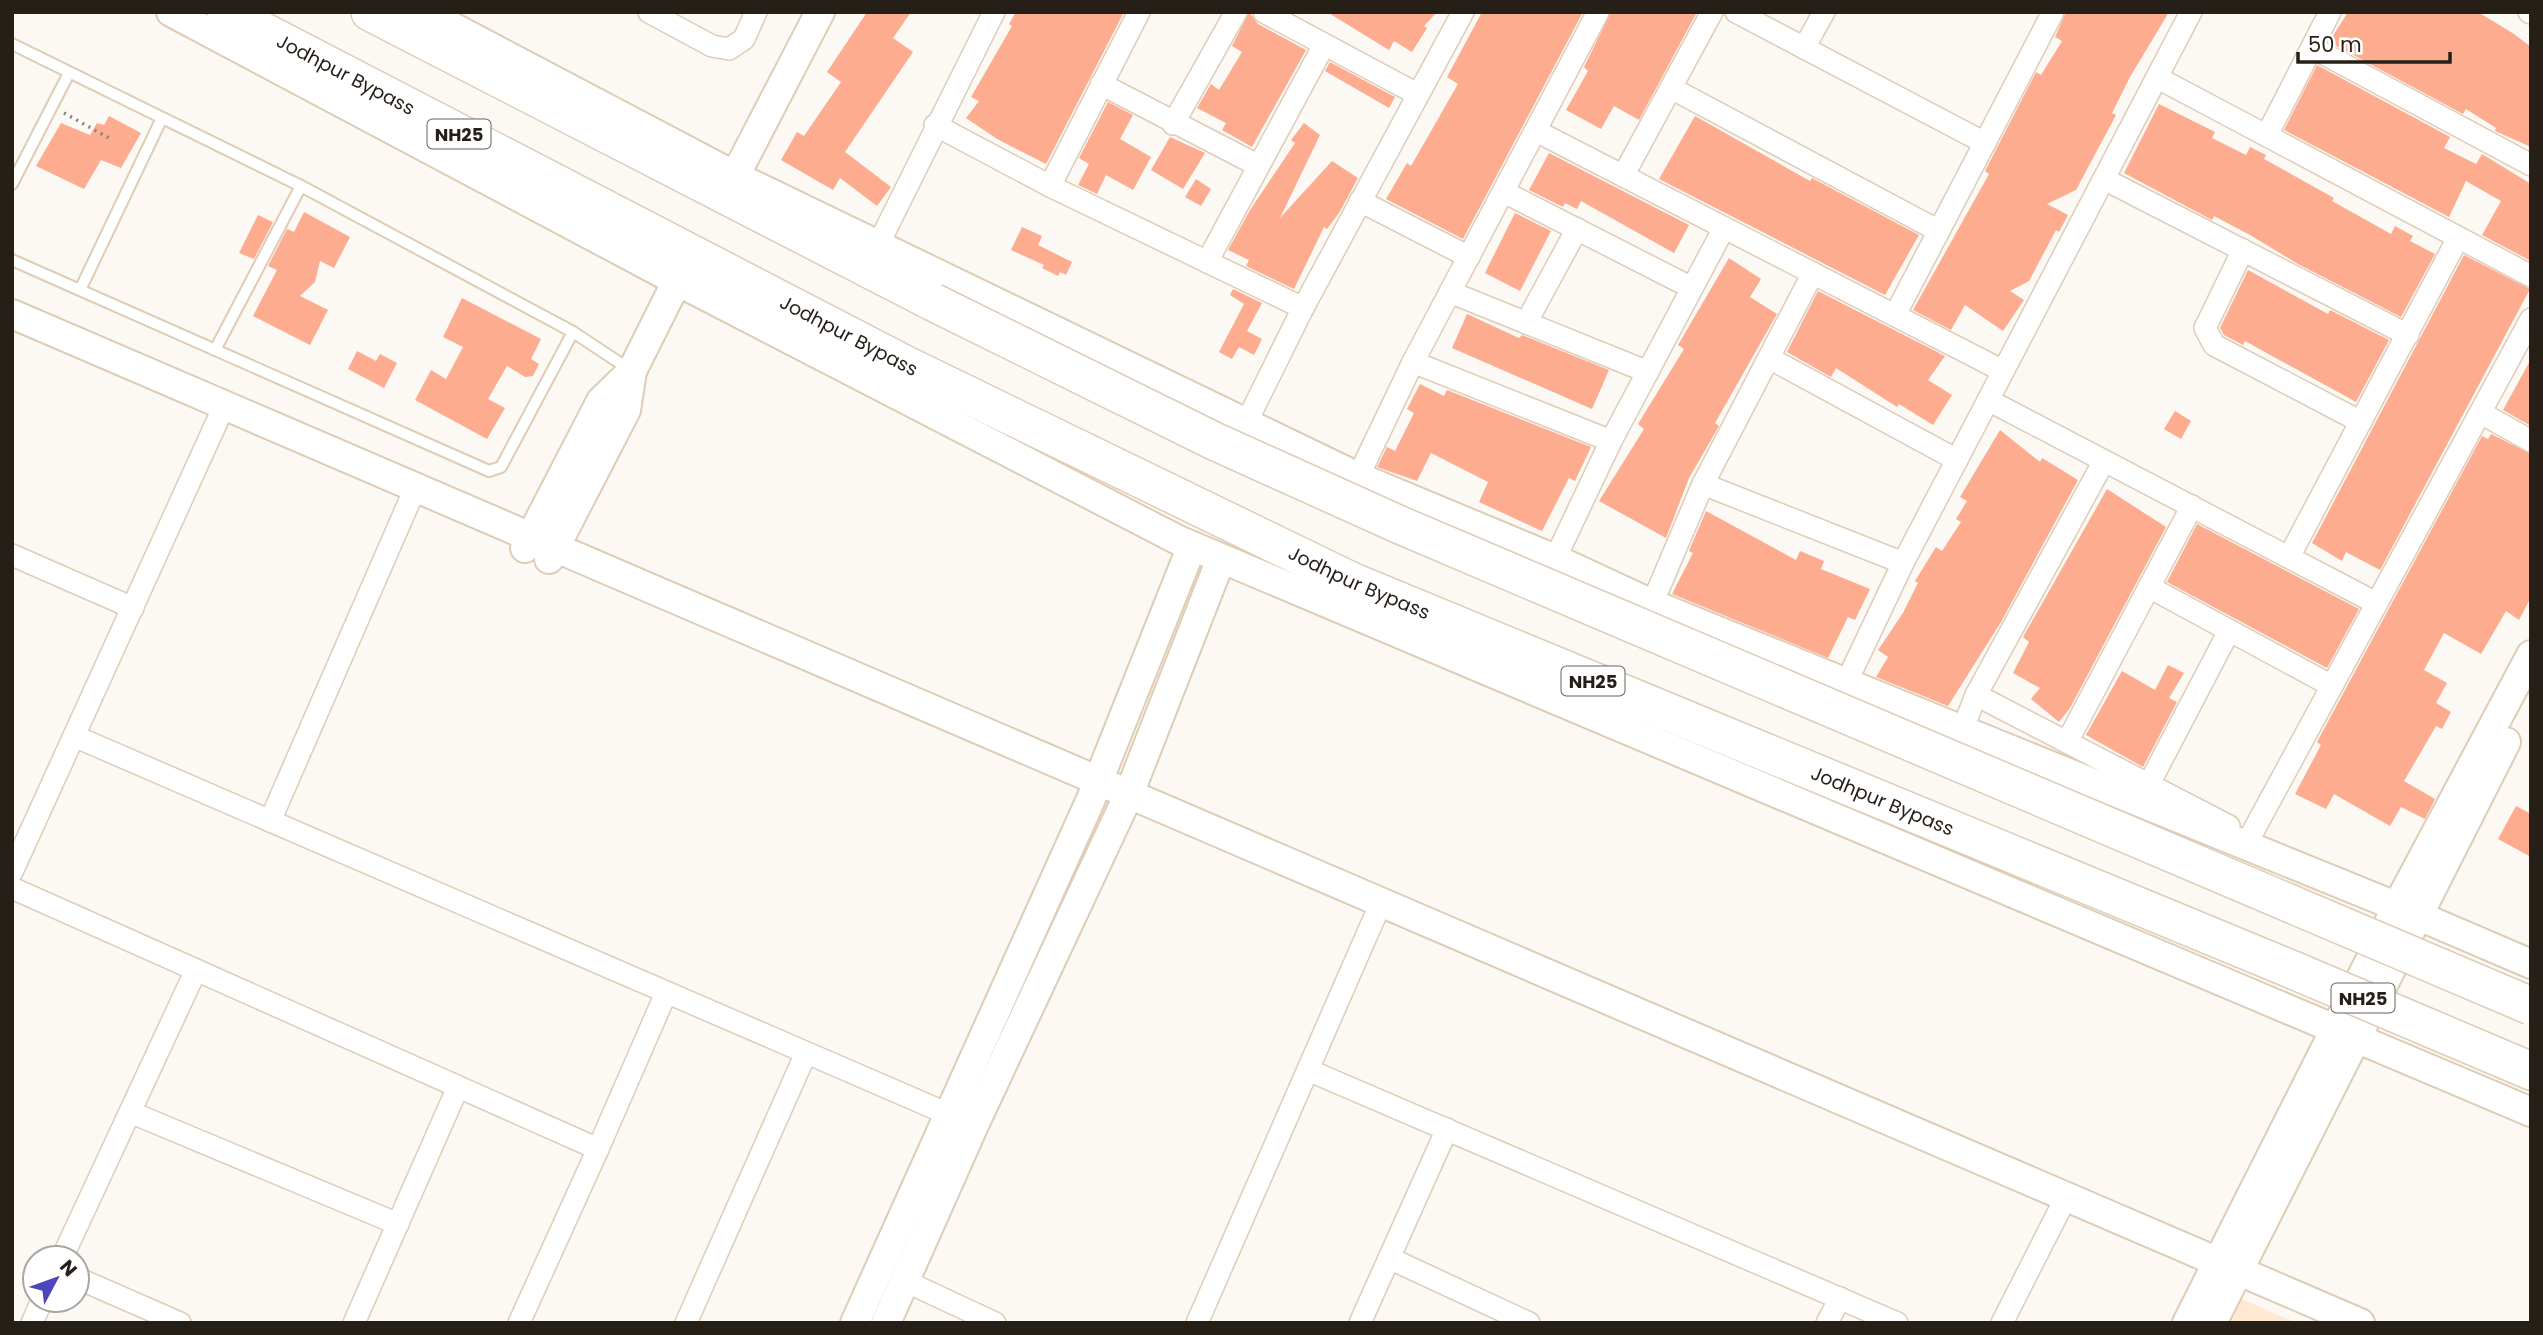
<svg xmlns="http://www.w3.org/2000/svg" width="2543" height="1335" viewBox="0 0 2543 1335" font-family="Poppins,sans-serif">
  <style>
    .built { fill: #feead3 }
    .building { fill: #fdac90 }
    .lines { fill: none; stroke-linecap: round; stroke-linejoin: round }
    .lane-casing { stroke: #dfccb6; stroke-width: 14 }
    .street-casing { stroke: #dfccb6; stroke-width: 24 }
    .secondary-casing { stroke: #dfccb6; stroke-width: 32 }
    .highway-casing { stroke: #dfccb6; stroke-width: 40 }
    .path { stroke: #88837c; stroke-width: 3.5; stroke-dasharray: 2 5; stroke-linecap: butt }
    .lane { stroke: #fff; stroke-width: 10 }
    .street { stroke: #fff; stroke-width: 21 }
    .secondary { stroke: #fff; stroke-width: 28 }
    .highway { stroke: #fff; stroke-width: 37 }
    .highway-bridge-casing { stroke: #dfccb6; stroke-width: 40; stroke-linecap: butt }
    .highway-bridge { stroke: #fff; stroke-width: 37 }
    .labels { text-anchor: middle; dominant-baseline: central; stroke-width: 5; stroke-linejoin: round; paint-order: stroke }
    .shield { fill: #fff; stroke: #67625d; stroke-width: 2 }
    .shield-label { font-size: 18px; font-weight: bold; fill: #261f17 }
    .street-label { font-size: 19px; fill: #261f17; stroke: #fff }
  </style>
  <rect width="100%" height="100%" fill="#fcf8f4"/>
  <polygon class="built" points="2238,1297 2296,1323 2225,1323"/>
  <g class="building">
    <polygon points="867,12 911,12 893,38 913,52 845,152 891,187 877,206 840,178 833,190 781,160 797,132 804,136 841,82 827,72"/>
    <polygon points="1016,12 1124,12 1046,164 997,139 966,118 979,101 971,97 1012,26 1009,24"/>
    <polygon points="1249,12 1258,24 1306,50 1252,147 1222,130 1226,123 1197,108 1211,84 1219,90 1242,52 1232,46"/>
    <polygon points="1327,12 1437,12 1424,26 1427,28 1412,52 1394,41 1389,50"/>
    <polygon points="1482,12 1583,12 1463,239 1386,199 1407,163 1411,166 1458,84 1447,77"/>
    <polygon points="1611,12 1697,12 1639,120 1614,106 1601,129 1566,110 1588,71 1584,67"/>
    <polygon points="2066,12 2169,12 2130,77 2112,113 2116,115 2076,190 2047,204 2068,215 2059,232 2056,230 2029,281 2010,291 2024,300 2003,331 1965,305 1951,330 1913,310 1989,174 1985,171 2036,72 2041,75 2062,41 2055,37"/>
    <polygon points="2348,12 2478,12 2514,34 2531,47 2531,147 2495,131 2496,128 2466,109 2463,114 2329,42"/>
    <polygon points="1330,62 1395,97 1389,108 1325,71"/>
    <polygon points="2317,65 2450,137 2444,148 2476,164 2482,154 2531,184 2531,261 2482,235 2501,201 2466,181 2449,217 2284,130"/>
    <polygon points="1108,102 1133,115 1120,139 1151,157 1133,190 1106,175 1097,194 1078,185 1089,164 1079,158"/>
    <polygon points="2159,104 2215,132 2212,138 2246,155 2250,147 2266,155 2264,159 2334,198 2332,201 2391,234 2395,226 2413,236 2410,241 2435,254 2401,317 2298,264 2250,235 2214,216 2212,220 2124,173"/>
    <polygon points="109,116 141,133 121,168 101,160 84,189 36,166 61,123 90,135 97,123 104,125"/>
    <polygon points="1695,116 1810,181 1812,178 1919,235 1885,295 1659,179"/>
    <polygon points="1304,123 1320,135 1280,218 1332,161 1358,178 1339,213 1327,229 1324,227 1294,289 1246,266 1249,260 1228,250 1250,210 1295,143 1291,140"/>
    <polygon points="1170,137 1205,153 1183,189 1151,170"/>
    <polygon points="1549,153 1689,225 1674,253 1581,201 1577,209 1565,203 1563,207 1529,190"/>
    <polygon points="1196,179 1211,189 1201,206 1185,197"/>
    <polygon points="304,212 350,237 334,268 320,261 315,282 300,296 328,310 310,345 253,316 277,270 268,266 287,229 294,232"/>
    <polygon points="1515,213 1551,231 1520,291 1485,273"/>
    <polygon points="258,215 273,222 254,259 239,253"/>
    <polygon points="1022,227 1042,236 1038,245 1072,262 1066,275 1060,272 1058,276 1042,268 1044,265 1011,250"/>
    <polygon points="2464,255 2530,289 2380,570 2346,552 2342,561 2312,543"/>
    <polygon points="1729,258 1761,279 1750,297 1777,314 1715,423 1719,426 1689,478 1666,538 1599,501 1644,429 1638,424 1684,349 1678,345"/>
    <polygon points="2248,270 2328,314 2330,310 2389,340 2356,402 2245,341 2243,345 2224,335 2220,328"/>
    <polygon points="1233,289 1262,303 1247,331 1262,339 1254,355 1239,347 1232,359 1219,352 1244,304 1230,295"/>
    <polygon points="1818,291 1945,356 1928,380 1952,395 1933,425 1899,404 1897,407 1836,368 1831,377 1787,352"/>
    <polygon points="462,298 541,339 531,359 539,364 533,376 525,377 507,366 488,399 505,408 487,439 415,400 431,370 446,379 463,347 443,337"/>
    <polygon points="1467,314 1519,338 1522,335 1609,370 1592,409 1452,348"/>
    <polygon points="357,351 376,361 380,354 397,363 384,388 348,369"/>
    <polygon points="2531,359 2531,426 2503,410"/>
    <polygon points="1420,384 1444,396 1447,390 1591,447 1575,481 1569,478 1542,531 1479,502 1488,482 1431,453 1417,481 1377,467 1387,447 1395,451 1414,413 1407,409"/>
    <polygon points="2175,411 2191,421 2181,439 2164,429"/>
    <polygon points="2000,430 2040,462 2042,458 2078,480 2001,622 1948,706 1876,677 1888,657 1878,650 1903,613 1918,583 1915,581 1936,547 1942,551 1961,522 1956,519 1967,501 1960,497"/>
    <polygon points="2491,434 2531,454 2531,597 2519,620 2506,611 2481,654 2444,633 2424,670 2447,683 2436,703 2451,712 2442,729 2436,726 2404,781 2435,799 2425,819 2401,807 2390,826 2334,794 2326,809 2295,794 2321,745 2317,742 2482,436 2488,439"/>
    <polygon points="2107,489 2166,527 2070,708 2059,722 2031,699 2040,688 2013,673 2029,642 2023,637"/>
    <polygon points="1706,511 1796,560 1800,551 1824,561 1821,569 1870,589 1855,620 1848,617 1828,658 1672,594 1693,553 1689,551"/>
    <polygon points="2197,524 2359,609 2327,668 2167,582"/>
    <polygon points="2168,665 2184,673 2169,698 2177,702 2143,767 2086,735 2122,671 2155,690"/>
    <polygon points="2516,806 2531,814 2531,857 2498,839"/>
  </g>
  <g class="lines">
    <g class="lane-casing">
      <g id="lane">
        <polyline points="12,44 301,186 573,332 501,467 489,471 12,260"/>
        <polyline points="12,184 69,73"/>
        <polyline points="80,290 162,118"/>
        <polyline points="573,332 632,371"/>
        <polyline points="215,350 301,186"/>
      </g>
    </g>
    <g class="street-casing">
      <g id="street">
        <polyline points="649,12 712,46 729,49 744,39 756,12"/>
        <polyline points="1264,12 1417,94"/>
        <polyline points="1736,12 1985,143"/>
        <polyline points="2529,12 2531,13"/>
        <polyline points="1804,48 1824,12"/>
        <polyline points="2313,48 2531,165"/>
        <polyline points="2158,78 2531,276"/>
        <polyline points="1101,84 1257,165"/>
        <polyline points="1671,88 1939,231"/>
        <polyline points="1173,124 1236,12"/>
        <polyline points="935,125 1050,186 1303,308"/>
        <polyline points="1536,131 2003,371"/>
        <polyline points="2267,135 2330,12"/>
        <polyline points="1623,176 1712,12"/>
        <polyline points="2104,179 2408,335"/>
        <polyline points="1050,186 1139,12"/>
        <polyline points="1504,192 1692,288"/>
        <polyline points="1360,201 1469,257"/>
        <polyline points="879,243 994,12"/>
        <polyline points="2243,250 2205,328 2214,345 2361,422"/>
        <polyline points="1207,262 1324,45"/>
        <polyline points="1450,292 1648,372"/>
        <polyline points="1895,315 2053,12"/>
        <polyline points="1526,323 1577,229"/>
        <polyline points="1769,358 1957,460"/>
        <polyline points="1413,362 1611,441"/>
        <polyline points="1988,400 2376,603"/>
        <polyline points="2481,413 2531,441"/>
        <polyline points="1246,423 1303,308 1463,12"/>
        <polyline points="1358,477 1413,362 1598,12"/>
        <polyline points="1703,484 1903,563"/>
        <polyline points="12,555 133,608"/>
        <polyline points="2289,557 2458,238"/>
        <polyline points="1555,559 1611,441 1724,228"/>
        <polyline points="2149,587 2332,686"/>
        <polyline points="1652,604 1703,484 1813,273"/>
        <polyline points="1846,683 1903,563 2191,12"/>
        <polyline points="1976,695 2229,826"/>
        <polyline points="1962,731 1976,695 2104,461"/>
        <polyline points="74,736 962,1120"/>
        <polyline points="2067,742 2192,506"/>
        <polyline points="2149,784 2229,631"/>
        <polyline points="270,821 410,500"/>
        <polyline points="2250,837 2531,319"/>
        <polyline points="12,872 225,404"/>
        <polyline points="12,888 598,1149 666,993"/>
        <polyline points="1308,1070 1897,1323"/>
        <polyline points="130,1112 398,1224"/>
        <polyline points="62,1258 196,970"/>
        <polyline points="1389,1258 1529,1323"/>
        <polyline points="77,1278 180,1323"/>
        <polyline points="905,1281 995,1323"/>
        <polyline points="32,1323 42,1300"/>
        <polyline points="354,1323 458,1087"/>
        <polyline points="519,1323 598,1149"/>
        <polyline points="686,1323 806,1053"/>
        <polyline points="1197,1323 1376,914"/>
        <polyline points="1360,1323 1447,1129"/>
        <polyline points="1827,1323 1840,1298"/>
        <polyline points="2002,1323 2060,1209"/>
      </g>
    </g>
    <g class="secondary-casing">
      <g id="secondary">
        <polyline points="171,12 677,281 1178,540 2531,1112"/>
        <polyline points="424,12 735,176 1358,477 1555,559 1652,604 2398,907 2531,964"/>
        <polyline points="735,176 820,12"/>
        <polyline points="12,314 2360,1323"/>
        <polyline points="525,548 601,401 632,371"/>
        <polyline points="549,559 626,410 632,371 677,281"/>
        <polyline points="855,1323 1091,799 1192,546"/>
        <polyline points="886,1323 974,1125 1129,794 1221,559"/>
        <polyline points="2187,1323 2403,895 2531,655"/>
        <polyline points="2212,1323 2506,742"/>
      </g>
    </g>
    <g class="highway-casing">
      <g id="highway">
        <path id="s1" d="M226 12 906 365 1351 581 2293 970"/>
        <polyline points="370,12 933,302"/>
        <polyline points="2432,1029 2531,1071"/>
      </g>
    </g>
    <polyline class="path" points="64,113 109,138"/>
    <use href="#lane" class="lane"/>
    <use href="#street" class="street"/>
    <use href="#secondary" class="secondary"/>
    <use href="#highway" class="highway"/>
    <g class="highway-bridge-casing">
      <g id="highway-bridge">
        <polyline points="933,302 1214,441 1400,525 2531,1006"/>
        <polyline points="2293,970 2432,1029"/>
      </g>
    </g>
    <use href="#highway-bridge" class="highway-bridge"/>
  </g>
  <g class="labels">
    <g class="shield">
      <rect x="427.5" y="119.5" width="63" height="29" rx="5"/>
      <rect x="1561.5" y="666.5" width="63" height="29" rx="5"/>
      <rect x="2331.5" y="983.5" width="63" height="29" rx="5"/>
    </g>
    <g class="shield-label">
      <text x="459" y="134">NH25</text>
      <text x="1593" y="681">NH25</text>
      <text x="2363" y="998">NH25</text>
    </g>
    <g class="street-label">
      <text stroke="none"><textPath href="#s1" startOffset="135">Jodhpur Bypass</textPath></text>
      <text stroke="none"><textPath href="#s1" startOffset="702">Jodhpur Bypass</textPath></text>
      <text stroke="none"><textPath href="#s1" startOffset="1269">Jodhpur Bypass</textPath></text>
      <text stroke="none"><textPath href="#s1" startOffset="1836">Jodhpur Bypass</textPath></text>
    </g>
  </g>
  <rect width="2543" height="1335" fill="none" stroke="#261f17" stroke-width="28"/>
  <g transform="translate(56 1279) rotate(49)"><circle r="33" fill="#ffffff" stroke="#a8a5a2" stroke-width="2"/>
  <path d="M0-5L12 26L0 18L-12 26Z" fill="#4e46bc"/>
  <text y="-10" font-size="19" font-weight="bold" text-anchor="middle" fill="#261f17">N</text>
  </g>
  <path d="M2298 52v10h152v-10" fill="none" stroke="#261f17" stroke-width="3.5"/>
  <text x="2308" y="52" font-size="21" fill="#261f17" stroke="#ffffff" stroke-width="5" paint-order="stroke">50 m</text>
</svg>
